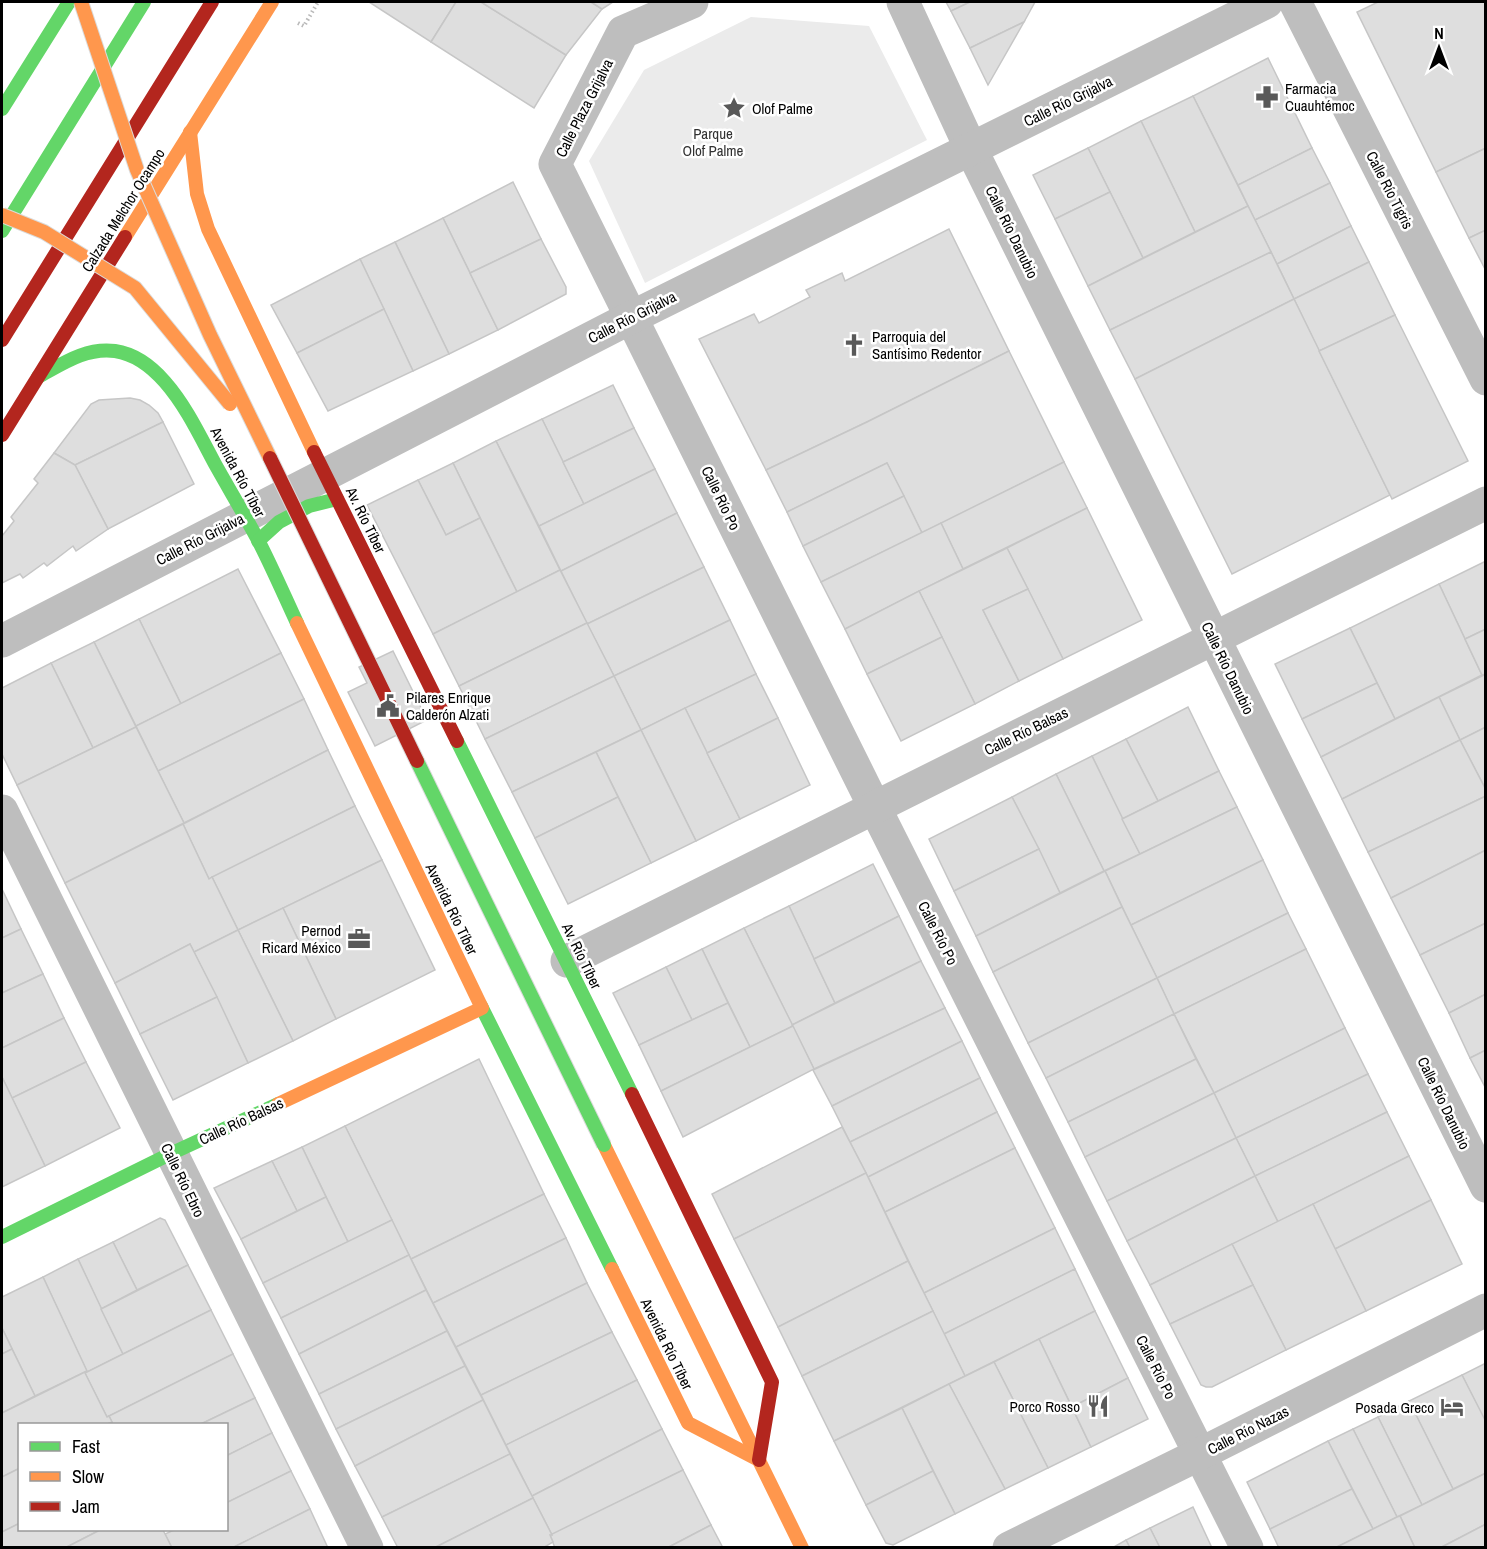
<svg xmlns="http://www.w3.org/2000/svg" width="1487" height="1549" viewBox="0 0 1487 1549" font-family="'Archivo Narrow',sans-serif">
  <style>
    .green { fill: #ebebeb }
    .building { fill: #dedede; stroke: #c6c6c6; stroke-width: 1.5 }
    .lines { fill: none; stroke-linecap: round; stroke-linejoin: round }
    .path { stroke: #b9b9b9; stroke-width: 4; stroke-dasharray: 1.5 3; stroke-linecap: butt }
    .street { stroke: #bebebe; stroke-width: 33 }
    .fast { stroke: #63d668; stroke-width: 14 }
    .slow { stroke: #ff974d; stroke-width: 14 }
    .jam { stroke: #b3261e; stroke-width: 14 }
    .fast-bridge-casing { stroke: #dbdbdb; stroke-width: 16; stroke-linecap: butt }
    .slow-bridge-casing { stroke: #dbdbdb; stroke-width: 16; stroke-linecap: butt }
    .jam-bridge-casing { stroke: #dbdbdb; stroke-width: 16; stroke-linecap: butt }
    .fast-bridge { stroke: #63d668; stroke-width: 14 }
    .slow-bridge { stroke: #ff974d; stroke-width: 14 }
    .jam-bridge { stroke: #b3261e; stroke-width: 14 }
    .labels { text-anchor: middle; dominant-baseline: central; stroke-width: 5; stroke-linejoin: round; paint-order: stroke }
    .poi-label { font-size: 15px; fill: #000; stroke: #fff; text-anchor: start }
    .street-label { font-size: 15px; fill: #000; stroke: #fff }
    .park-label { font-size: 15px; fill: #313131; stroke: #fff }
  </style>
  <rect width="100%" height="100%" fill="#fff"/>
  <polygon class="green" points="751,17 869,26 927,140 645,283 589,161 644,70"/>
  <g class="building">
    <polygon points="369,2 456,2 431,42"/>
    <polygon points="456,2 481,2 566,55 534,108 431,42"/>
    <polygon points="481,2 591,2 602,9 566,55"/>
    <polygon points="591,2 613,2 602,9"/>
    <polygon points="946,2 970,2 951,11"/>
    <polygon points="970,2 1035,2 1024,22 970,48 951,11"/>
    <polygon points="1378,2 1486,2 1486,148 1436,172 1357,12"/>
    <polygon points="1024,22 988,85 970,48"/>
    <polygon points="1268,58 1312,148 1238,185 1193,96"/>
    <polygon points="1193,96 1248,206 1195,232 1141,121"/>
    <polygon points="1141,121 1195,232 1143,258 1088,148"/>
    <polygon points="1088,148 1110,192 1055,219 1033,175"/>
    <polygon points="1312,148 1330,183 1255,220 1238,185"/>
    <polygon points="1486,148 1486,230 1469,238 1436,172"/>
    <polygon points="513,182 541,239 470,273 443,218"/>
    <polygon points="1330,183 1351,226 1277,264 1255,220"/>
    <polygon points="1110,192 1143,258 1088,286 1055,219"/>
    <polygon points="1248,206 1271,252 1110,330 1088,286"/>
    <polygon points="443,218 498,330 449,354 395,242"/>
    <polygon points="1351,226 1369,262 1294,299 1277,264"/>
    <polygon points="949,229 1009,351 867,422 766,470 699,339 754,314 759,323 810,297 806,290 842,273 845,281"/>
    <polygon points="1486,230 1486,271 1469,238"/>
    <polygon points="541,239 566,287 566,294 498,330 470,273"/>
    <polygon points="395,242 449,354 413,371 360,259"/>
    <polygon points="1271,252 1294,299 1135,379 1110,330"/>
    <polygon points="360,259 384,309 297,353 271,305"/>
    <polygon points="1369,262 1395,315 1319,351 1294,299"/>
    <polygon points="1294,299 1390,495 1232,574 1135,379"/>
    <polygon points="384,309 413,371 328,411 297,353"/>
    <polygon points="1395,315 1468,461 1392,499 1319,351"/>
    <polygon points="1009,351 1064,462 922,533 887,463 787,512 766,470 867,422"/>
    <polygon points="613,385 634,428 563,462 542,419"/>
    <polygon points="130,398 140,400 149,405 158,413 163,422 75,465 54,453 91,404 99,400"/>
    <polygon points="542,419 584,504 539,526 496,441"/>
    <polygon points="163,422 194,484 108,529 75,465"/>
    <polygon points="634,428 655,469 584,504 563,462"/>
    <polygon points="496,441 560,570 517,592 453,463"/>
    <polygon points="54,453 75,465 108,529 76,551 73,546 47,566 44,563 23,578 20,574 2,583 2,536 14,521 11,517 38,483 34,479"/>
    <polygon points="1064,462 1087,508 963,569 941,523"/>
    <polygon points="453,463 480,518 446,535 418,480"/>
    <polygon points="887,463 904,496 803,546 787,512"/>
    <polygon points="655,469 677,513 561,571 539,526"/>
    <polygon points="418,480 446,535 480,518 517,592 433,634 367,505"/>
    <polygon points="904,496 922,533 821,582 803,546"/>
    <polygon points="1087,508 1142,620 1063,659 1007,548"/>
    <polygon points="677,513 704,567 587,624 561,571"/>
    <polygon points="941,523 963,569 845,629 821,582"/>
    <polygon points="1007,548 1028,589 983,610 1019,681 975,704 919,591"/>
    <polygon points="1486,561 1486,629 1465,639 1439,584"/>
    <polygon points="704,567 730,620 614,676 587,624"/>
    <polygon points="238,569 281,653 181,704 139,619"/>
    <polygon points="560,570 587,623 459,686 433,634"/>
    <polygon points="1439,584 1482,675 1395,719 1350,628"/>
    <polygon points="1028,589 1063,659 1019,681 983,610"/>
    <polygon points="919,591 942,637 867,674 845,629"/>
    <polygon points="139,619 181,704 136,726 94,642"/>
    <polygon points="730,620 756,674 641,730 614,676"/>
    <polygon points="587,623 614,676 485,739 459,686"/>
    <polygon points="1350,628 1377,683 1302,719 1275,664"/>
    <polygon points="1486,629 1486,674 1482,675 1465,639"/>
    <polygon points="942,637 975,704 901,741 867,674"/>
    <polygon points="94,642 136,727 93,748 51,663"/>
    <polygon points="393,651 427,720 375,746 348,692 367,683 359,667"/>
    <polygon points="281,653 304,699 158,771 136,726"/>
    <polygon points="51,663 93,748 17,785 2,754 2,688"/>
    <polygon points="756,674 778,718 707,753 685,708"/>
    <polygon points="1486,674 1486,727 1460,740 1439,697"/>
    <polygon points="614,676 641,730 512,792 485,739"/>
    <polygon points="1377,683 1395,719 1321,757 1302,719"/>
    <polygon points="1439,697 1460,740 1342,799 1321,757"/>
    <polygon points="304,699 328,750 184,823 158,771"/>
    <polygon points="1188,707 1219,771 1158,801 1126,739"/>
    <polygon points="685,708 740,819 696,841 641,730"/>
    <polygon points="778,718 810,785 740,819 707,753"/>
    <polygon points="136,727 184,823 65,883 17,785"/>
    <polygon points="1486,727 1486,790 1460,740"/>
    <polygon points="641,730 696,841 651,863 596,752"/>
    <polygon points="1126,739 1158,801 1122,819 1092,756"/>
    <polygon points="1460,740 1486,790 1486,796 1368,852 1342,799"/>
    <polygon points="328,750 355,806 209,879 183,824"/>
    <polygon points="596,752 618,797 535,838 512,792"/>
    <polygon points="1092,756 1140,854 1104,871 1056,774"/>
    <polygon points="1219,771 1237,807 1140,854 1122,819"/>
    <polygon points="1056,774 1104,871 1060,893 1012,797"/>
    <polygon points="1486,796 1486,850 1391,898 1368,852"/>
    <polygon points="618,797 651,863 568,904 535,838"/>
    <polygon points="1012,797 1039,849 954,891 929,839"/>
    <polygon points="355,806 382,860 238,930 212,877"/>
    <polygon points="1237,807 1263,860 1131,925 1105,871"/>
    <polygon points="183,824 209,879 212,877 238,930 194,952 190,944 115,983 65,883"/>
    <polygon points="1039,849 1060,893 976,936 954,891"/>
    <polygon points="1486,850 1486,923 1420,955 1391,898"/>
    <polygon points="382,860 435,970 336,1019 283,908"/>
    <polygon points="1263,860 1288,913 1157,978 1131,925"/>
    <polygon points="873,864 899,916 814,959 789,906"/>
    <polygon points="1105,871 1122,907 993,972 976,936"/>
    <polygon points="2,889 21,929 2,938"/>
    <polygon points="789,906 835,1003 792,1025 744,928"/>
    <polygon points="1122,907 1157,978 1028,1043 993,972"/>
    <polygon points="283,908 336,1019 293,1041 238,930"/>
    <polygon points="1288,913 1306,949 1174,1014 1157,978"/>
    <polygon points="899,916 921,961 835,1003 814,959"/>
    <polygon points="1486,923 1486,994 1449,1013 1420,955"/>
    <polygon points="744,928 793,1026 750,1047 702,949"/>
    <polygon points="21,929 43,974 2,993 2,938"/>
    <polygon points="238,930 293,1041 248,1063 194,952"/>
    <polygon points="190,944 217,997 140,1034 115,983"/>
    <polygon points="702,949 728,1003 692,1020 666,967"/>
    <polygon points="1306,949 1345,1028 1214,1093 1174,1014"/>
    <polygon points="921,961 945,1008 814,1069 792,1025"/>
    <polygon points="666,967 692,1020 639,1045 613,993"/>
    <polygon points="43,974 64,1018 2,1048 2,993"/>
    <polygon points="1157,978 1174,1014 1046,1078 1028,1043"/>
    <polygon points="1486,994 1486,1050 1470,1058 1449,1013"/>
    <polygon points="217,997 248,1063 173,1100 140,1034"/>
    <polygon points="728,1003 750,1047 661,1091 639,1045"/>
    <polygon points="945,1008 962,1041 832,1106 813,1070"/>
    <polygon points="1174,1014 1196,1059 1068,1122 1046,1078"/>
    <polygon points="64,1018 86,1062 12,1098 2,1077 2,1048"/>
    <polygon points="793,1026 814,1069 683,1137 661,1091"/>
    <polygon points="1345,1028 1368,1074 1236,1138 1214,1093"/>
    <polygon points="962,1041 980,1078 850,1142 832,1106"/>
    <polygon points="1486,1050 1486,1089 1470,1058"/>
    <polygon points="479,1059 544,1194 411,1259 345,1126"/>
    <polygon points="1196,1059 1214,1093 1085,1157 1068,1122"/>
    <polygon points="86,1062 120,1128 45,1166 12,1098"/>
    <polygon points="1368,1074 1387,1112 1255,1176 1236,1138"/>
    <polygon points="2,1077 45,1166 2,1187"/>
    <polygon points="980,1078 997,1112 868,1177 850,1142"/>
    <polygon points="1214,1093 1236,1138 1107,1201 1085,1157"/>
    <polygon points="997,1112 1015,1148 885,1212 868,1177"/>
    <polygon points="1387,1112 1409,1156 1278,1222 1255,1176"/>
    <polygon points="345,1126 392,1220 348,1242 302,1147"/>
    <polygon points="842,1127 866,1173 734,1239 712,1194"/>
    <polygon points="1236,1138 1255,1176 1127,1241 1107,1201"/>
    <polygon points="302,1147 326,1197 297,1211 272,1161"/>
    <polygon points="1015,1148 1055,1228 924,1293 885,1212"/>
    <polygon points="1409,1156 1431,1200 1335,1249 1313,1204"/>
    <polygon points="272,1161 297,1211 241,1239 214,1188"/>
    <polygon points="866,1173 908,1261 778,1327 734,1239"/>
    <polygon points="1255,1176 1278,1222 1150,1285 1127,1241"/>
    <polygon points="544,1194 566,1238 433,1303 411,1259"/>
    <polygon points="326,1197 348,1242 263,1283 241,1239"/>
    <polygon points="1431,1200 1462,1264 1366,1311 1335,1249"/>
    <polygon points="1313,1204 1366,1311 1286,1350 1232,1244"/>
    <polygon points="160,1218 165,1220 188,1265 137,1290 113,1242"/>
    <polygon points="392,1220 409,1255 281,1318 263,1283"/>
    <polygon points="1055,1228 1075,1269 944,1334 924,1293"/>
    <polygon points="566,1238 587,1283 456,1347 433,1303"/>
    <polygon points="113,1242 137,1290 101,1309 78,1259"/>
    <polygon points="1232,1244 1253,1285 1170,1324 1150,1285"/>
    <polygon points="409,1255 426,1290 299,1354 281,1318"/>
    <polygon points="78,1259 123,1354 87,1372 43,1277"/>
    <polygon points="908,1261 933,1311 802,1376 778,1327"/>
    <polygon points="188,1265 211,1310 123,1354 101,1309"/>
    <polygon points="1075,1269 1095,1311 965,1376 944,1334"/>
    <polygon points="43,1277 87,1371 35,1396 2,1328 2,1297"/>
    <polygon points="587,1283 612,1332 481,1395 456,1347"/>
    <polygon points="1253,1285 1286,1350 1212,1387 1206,1387 1201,1385 1170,1324"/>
    <polygon points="426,1290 447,1331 319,1394 299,1354"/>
    <polygon points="211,1310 233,1354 107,1417 85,1373"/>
    <polygon points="933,1311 965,1376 834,1441 802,1376"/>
    <polygon points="1095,1311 1128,1378 1072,1407 1039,1339"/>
    <polygon points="2,1328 12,1349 2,1354"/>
    <polygon points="447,1331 465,1366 336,1429 319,1394"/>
    <polygon points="612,1332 637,1380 506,1445 481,1395"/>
    <polygon points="1039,1339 1091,1447 1048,1468 994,1362"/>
    <polygon points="12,1349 35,1396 2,1413 2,1354"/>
    <polygon points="233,1354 255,1398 201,1424 113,1424 109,1416"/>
    <polygon points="994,1362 1048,1468 1005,1489 949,1384"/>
    <polygon points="1486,1363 1486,1418 1484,1419 1462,1375"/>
    <polygon points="465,1366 483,1400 355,1466 336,1429"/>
    <polygon points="87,1371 85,1373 107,1417 109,1416 112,1422 107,1424 20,1424 20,1468 2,1477 2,1413"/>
    <polygon points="1462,1375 1486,1422 1486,1473 1453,1489 1409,1401"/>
    <polygon points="1128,1378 1148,1419 1091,1447 1072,1407"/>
    <polygon points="637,1380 662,1429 532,1496 506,1445"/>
    <polygon points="949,1384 1005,1489 955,1514 902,1408"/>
    <polygon points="255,1398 272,1433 226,1456 226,1424 201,1424"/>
    <polygon points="483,1400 510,1454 382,1517 355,1466"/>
    <polygon points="1409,1401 1453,1489 1422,1505 1378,1417"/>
    <polygon points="902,1408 933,1471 866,1505 834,1441"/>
    <polygon points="1378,1417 1422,1505 1397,1517 1353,1429"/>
    <polygon points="662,1429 683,1470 552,1535 532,1496"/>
    <polygon points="1353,1429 1397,1517 1373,1529 1328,1441"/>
    <polygon points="272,1433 291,1471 226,1503 226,1456"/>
    <polygon points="1328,1441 1352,1489 1270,1529 1247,1482"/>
    <polygon points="510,1454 533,1498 434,1548 398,1548 382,1517"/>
    <polygon points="20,1468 20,1523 2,1532 2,1477"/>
    <polygon points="683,1470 711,1525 667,1548 555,1548 550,1535"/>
    <polygon points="291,1471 310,1509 232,1548 172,1548 165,1534 174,1530 226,1530 226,1503"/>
    <polygon points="933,1471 955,1514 893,1545 886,1543 866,1505"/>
    <polygon points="1486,1473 1486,1524 1440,1548 1415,1548 1400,1516"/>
    <polygon points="1352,1489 1373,1529 1335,1548 1279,1548 1270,1529"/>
    <polygon points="533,1498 552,1535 550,1535 553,1542 543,1548 434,1548"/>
    <polygon points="1193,1507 1212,1548 1160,1548 1150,1528"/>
    <polygon points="310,1509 328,1548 232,1548"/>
    <polygon points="1400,1516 1415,1548 1335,1548 1397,1517"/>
    <polygon points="20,1523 20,1530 100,1530 65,1548 2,1548 2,1532"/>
    <polygon points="1486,1524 1486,1548 1440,1548"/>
    <polygon points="711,1525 723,1548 667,1548"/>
    <polygon points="1150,1528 1160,1548 1130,1548 1126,1540"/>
    <polygon points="100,1530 163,1530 172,1548 65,1548"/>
    <polygon points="1126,1540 1130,1548 1112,1548"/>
  </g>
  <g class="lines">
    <polyline class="path" points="298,23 304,26 318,2"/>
    <g class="street">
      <polyline points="692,2 623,32 555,164 874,806 1247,1548"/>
      <polyline points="903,2 971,149 1486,1186"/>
      <polyline points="1295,2 1486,379"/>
      <polyline points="2,641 632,317 1267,2"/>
      <polyline points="2,811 367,1548"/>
      <path d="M567 961C872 807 1180 656 1486 503"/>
      <polyline points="1009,1548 1200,1454 1486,1310"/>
    </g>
    <g class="fast">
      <polyline points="2,109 69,2"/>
      <polyline points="2,231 144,2"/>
      <path d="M38 377C62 364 86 347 115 351 135 354 152 367 165 382 186 406 200 436 215 464 229 489 244 514 258 540 272 567 284 595 297 623"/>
      <polyline points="258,541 279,522 309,506 337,499"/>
      <polyline points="457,741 632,1094"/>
      <polyline points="481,1006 612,1269"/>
      <polyline points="2,1237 170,1154 278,1104"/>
    </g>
    <g class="slow">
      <polyline points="190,132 197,194 208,229 314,452"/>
      <polyline points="125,237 272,2"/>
      <polyline points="297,623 481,1006"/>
      <polyline points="278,1104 482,1008"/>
      <polyline points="604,1145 802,1548"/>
      <polyline points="612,1269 688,1423 759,1460"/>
    </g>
    <g class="jam">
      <polyline points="2,340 212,2"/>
      <polyline points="2,435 125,237"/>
      <polyline points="314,452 457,741"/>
      <polyline points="632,1094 772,1382 759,1460"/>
    </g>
    <g class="fast-bridge-casing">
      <polyline id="fast-bridge" points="417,761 604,1145"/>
    </g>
    <g class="slow-bridge-casing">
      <g id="slow-bridge">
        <polyline points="81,2 137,170 210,335 270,458"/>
        <polyline points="2,215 44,232 135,288 230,404"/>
      </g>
    </g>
    <g class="jam-bridge-casing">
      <polyline id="jam-bridge" points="270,458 417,761"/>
    </g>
    <use href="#fast-bridge" class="fast-bridge"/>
    <use href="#slow-bridge" class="slow-bridge"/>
    <use href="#jam-bridge" class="jam-bridge"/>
  </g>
  <defs>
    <g id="pharmacy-bare" transform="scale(1.8)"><path d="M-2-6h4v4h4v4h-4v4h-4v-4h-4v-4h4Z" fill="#595959" stroke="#fff" stroke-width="2.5" paint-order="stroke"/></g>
    <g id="sight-bare" transform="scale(1.8)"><path d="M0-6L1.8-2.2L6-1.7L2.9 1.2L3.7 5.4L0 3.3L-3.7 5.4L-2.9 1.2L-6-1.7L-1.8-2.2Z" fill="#595959" stroke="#fff" stroke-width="2.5" paint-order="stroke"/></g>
    <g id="church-bare" transform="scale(1.8)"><path d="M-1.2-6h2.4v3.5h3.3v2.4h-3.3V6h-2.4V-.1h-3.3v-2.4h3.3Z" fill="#595959" stroke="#fff" stroke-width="2.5" paint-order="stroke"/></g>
    <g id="civic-bare" transform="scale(1.8)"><path d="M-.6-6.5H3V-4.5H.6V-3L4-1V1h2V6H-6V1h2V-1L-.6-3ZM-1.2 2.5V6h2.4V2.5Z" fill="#595959" stroke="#fff" stroke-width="2.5" paint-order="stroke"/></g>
    <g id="office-bare" transform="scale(1.8)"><path d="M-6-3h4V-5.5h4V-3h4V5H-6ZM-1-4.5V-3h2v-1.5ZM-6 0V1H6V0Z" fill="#595959" stroke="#fff" stroke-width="2.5" paint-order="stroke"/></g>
    <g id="restaurant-bare" transform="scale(1.8)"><path d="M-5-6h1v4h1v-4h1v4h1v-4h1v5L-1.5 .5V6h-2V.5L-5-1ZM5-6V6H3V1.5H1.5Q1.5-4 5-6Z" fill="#595959" stroke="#fff" stroke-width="2.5" paint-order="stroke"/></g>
    <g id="hotel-bare" transform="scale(1.8)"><path d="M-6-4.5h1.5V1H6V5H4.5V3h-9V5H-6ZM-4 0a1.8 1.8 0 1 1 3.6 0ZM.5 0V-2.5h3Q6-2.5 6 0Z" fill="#595959" stroke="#fff" stroke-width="2.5" paint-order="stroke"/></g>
  </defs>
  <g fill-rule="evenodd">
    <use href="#pharmacy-bare" x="1267" y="97"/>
    <use href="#sight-bare" x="734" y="108"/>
    <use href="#church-bare" x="854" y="345"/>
    <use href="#civic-bare" x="388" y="706"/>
    <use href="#office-bare" x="359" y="939"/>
    <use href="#restaurant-bare" x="1098" y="1406"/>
    <use href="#hotel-bare" x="1452" y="1407"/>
  </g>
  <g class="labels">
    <g class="poi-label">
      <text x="1285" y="88">Farmacia<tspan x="1285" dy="17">Cuauhtémoc</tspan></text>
      <text x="752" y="108">Olof Palme</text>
      <text x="872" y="336">Parroquia del<tspan x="872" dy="17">Santísimo Redentor</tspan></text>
      <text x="406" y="697">Pilares Enrique<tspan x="406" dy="17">Calderón Alzati</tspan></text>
      <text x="341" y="930" text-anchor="end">Pernod<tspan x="341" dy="17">Ricard México</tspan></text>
      <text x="1080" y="1406" text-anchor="end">Porco Rosso</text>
      <text x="1434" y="1407" text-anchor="end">Posada Greco</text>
    </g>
    <g class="street-label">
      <text transform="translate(1068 101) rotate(-26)">Calle Río Grijalva</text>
      <text transform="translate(584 108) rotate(-63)">Calle Plaza Grijalva</text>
      <text transform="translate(1390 190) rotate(63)">Calle Río Tigris</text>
      <text transform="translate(123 210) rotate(-58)">Calzada Melchor Ocampo</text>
      <text transform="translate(1012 232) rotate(64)">Calle Río Danubio</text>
      <text transform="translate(632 317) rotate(-27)">Calle Río Grijalva</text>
      <text transform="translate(238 472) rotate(62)">Avenida Río Tíber</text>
      <text transform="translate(721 498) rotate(64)">Calle Río Po</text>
      <text transform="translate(366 520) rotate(64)">Av. Río Tíber</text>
      <text transform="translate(200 539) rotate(-27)">Calle Río Grijalva</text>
      <text transform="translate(1228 668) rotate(64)">Calle Río Danubio</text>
      <text transform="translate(1026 731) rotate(-26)">Calle Río Balsas</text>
      <text transform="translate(452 909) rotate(64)">Avenida Río Tíber</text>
      <text transform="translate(938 933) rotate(63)">Calle Río Po</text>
      <text transform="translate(582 956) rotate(64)">Av. Río Tíber</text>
      <text transform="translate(1444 1103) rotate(64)">Calle Río Danubio</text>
      <text transform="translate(241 1121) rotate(-25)">Calle Río Balsas</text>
      <text transform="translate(183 1180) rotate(64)">Calle Río Ebro</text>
      <text transform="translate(667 1344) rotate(64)">Avenida Río Tíber</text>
      <text transform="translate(1156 1367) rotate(63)">Calle Río Po</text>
      <text transform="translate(1248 1430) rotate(-27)">Calle Río Nazas</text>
    </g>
    <g class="park-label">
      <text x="713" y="133">Parque<tspan x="713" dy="17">Olof Palme</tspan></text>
    </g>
  </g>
  <rect width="1487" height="1549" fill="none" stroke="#000000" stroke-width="6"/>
  <rect x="18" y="1423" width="210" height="108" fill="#ffffff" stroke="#999999" stroke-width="1.5"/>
  <rect x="30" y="1442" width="30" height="9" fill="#63d668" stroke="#999999" stroke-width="1.5"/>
  <text x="72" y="1453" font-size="18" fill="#000000">Fast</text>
  <rect x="30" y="1472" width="30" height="9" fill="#ff974d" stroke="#999999" stroke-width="1.5"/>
  <text x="72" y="1483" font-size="18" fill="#000000">Slow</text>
  <rect x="30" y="1502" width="30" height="9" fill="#b3261e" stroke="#999999" stroke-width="1.5"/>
  <text x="72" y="1513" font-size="18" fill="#000000">Jam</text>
  <g transform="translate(1439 48)" stroke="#ffffff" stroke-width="4.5" paint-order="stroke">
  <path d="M0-4.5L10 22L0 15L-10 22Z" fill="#000000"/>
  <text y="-9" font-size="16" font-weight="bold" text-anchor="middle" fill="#000000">N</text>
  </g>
</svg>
